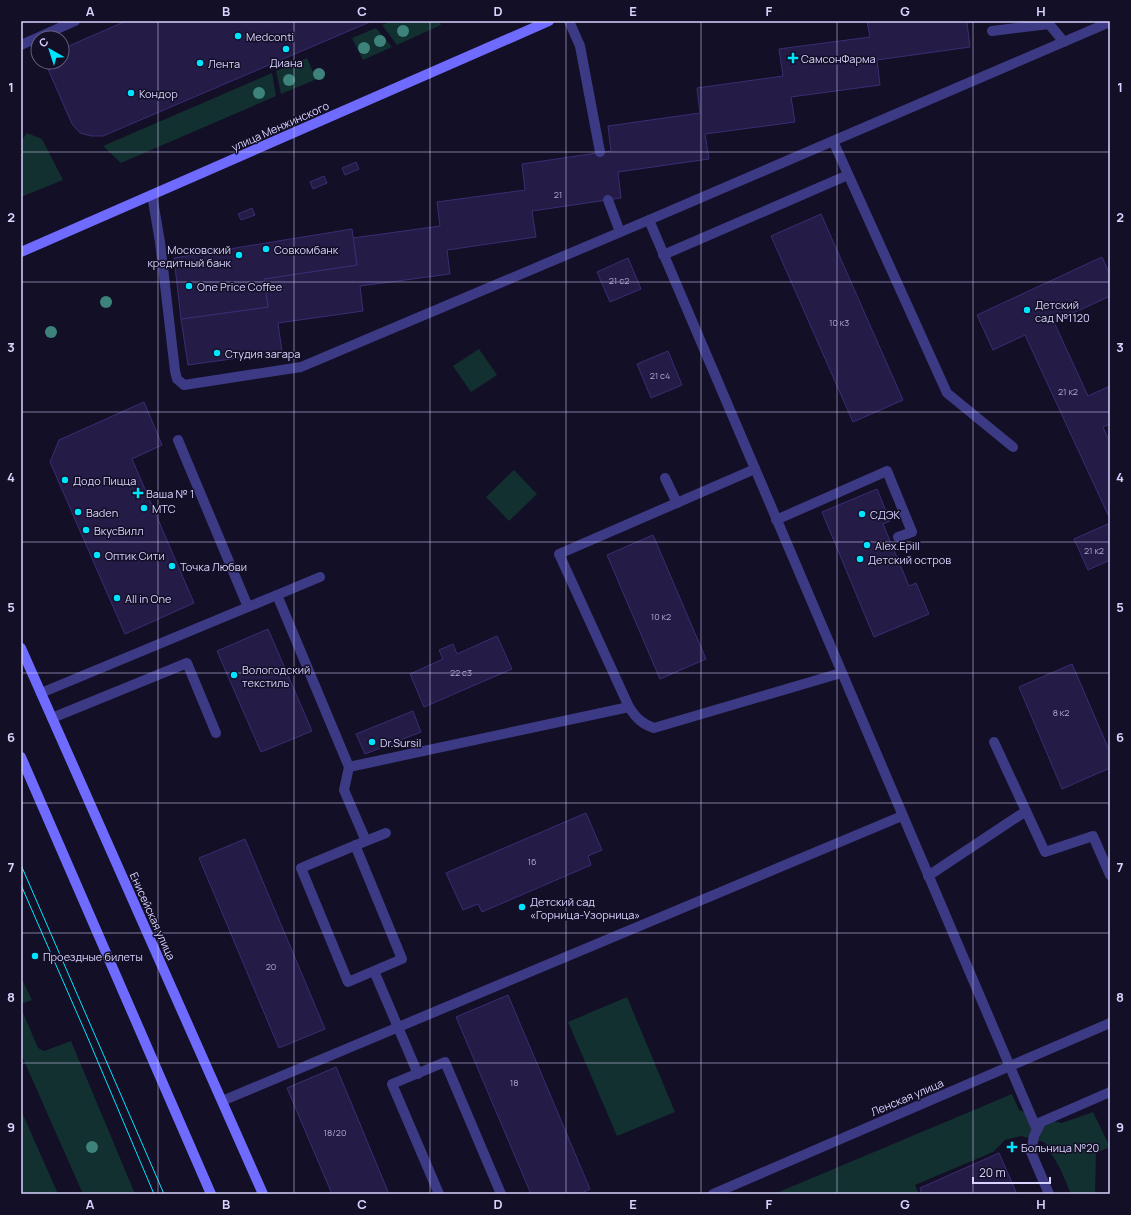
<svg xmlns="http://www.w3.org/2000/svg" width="1131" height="1215" viewBox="0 0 1131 1215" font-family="Manrope,sans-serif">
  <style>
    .green { fill: #12302f }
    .building { fill: #241b47; stroke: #3b2d73 }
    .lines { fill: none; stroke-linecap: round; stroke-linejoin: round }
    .service { stroke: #3d3a85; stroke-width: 10 }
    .minor { stroke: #3d3a85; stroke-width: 10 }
    .secondary { stroke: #6f6bff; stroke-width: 10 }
    .tram { stroke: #00e5ff; stroke-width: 1 }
    .tree { fill: #3d827b }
    .grid { fill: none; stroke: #d9d4ff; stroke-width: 1; stroke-opacity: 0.55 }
    .poi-dot { fill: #00e5ff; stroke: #130f26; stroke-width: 1.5 }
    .labels { text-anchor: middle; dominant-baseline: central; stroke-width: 3; stroke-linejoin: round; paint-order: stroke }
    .number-label { font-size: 9px; fill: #aca6d1 }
    .poi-label { font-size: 11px; fill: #d9d4ff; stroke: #130f26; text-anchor: start }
    .street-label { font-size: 11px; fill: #d9d4ff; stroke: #130f26 }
    .neatline { fill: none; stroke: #d9d4ff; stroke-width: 1.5 }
    .grid-label { font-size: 13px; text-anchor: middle; font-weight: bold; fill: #d9d4ff }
  </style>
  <rect width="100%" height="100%" fill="#130f26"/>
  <g class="green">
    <polygon points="392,21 439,21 441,25 397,45 382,25"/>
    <polygon points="376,28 392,47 363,60 352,38"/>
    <polygon points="307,58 313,72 321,69 324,76 281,94 276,71"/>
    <polygon points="272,73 276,96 121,163 103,146"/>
    <polygon points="27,133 42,139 63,180 21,197 21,142"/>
    <polygon points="479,349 497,375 471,392 453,366"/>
    <polygon points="514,470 537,494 509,521 486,497"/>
    <polygon points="21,977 32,1000 21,1004"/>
    <polygon points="627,997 675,1112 617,1136 568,1022"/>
    <polygon points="21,1008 38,1048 44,1051 71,1041 135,1194 83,1194 21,1054"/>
    <polygon points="1012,1094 1019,1110 1036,1117 1062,1123 1093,1112 1110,1147 1096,1153 1095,1194 1071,1194 1060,1168 1044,1142 1021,1136 1005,1140 993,1152 915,1185 919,1194 774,1194"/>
    <polygon points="21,1110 58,1194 21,1194"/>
  </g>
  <g class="building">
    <polygon points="126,21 372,21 103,136 91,136 80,133 72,124 45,62 62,62 62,49"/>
    <polygon points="867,21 978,21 967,23 970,47 877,60 880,85 791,97 795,122 705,134 709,159 618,172 621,198 532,211 536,237 447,250 450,274 360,286 363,311 278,323 282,352 188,365 181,319 268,307 264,279 357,265 353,238 440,226 437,202 525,190 522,164 611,151 608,126 700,113 697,88 783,76 779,49 870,37"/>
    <polygon points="356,162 359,169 345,175 342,168"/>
    <polygon points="324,176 327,183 313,189 310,182"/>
    <polygon points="252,208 255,215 241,220 238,214"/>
    <polygon points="821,214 903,400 853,422 771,236"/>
    <polygon points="352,229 357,265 264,279 268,307 181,319 174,258"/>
    <polygon points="1102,257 1110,275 1110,296 1054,322 1088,396 1110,386 1110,424 1103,427 1110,443 1110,519 1025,335 993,350 977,315"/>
    <polygon points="628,258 641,289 610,302 597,272"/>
    <polygon points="668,351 682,385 651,398 637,364"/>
    <polygon points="144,402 162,445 132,459 194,603 125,634 50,462 59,440"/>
    <polygon points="877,489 890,521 883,524 909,586 916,583 929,614 874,637 822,512"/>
    <polygon points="1110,523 1110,560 1088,570 1074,539"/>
    <polygon points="653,535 706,659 660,679 607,555"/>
    <polygon points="268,629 312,731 261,752 217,651"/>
    <polygon points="497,636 512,669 424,707 410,674 443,659 439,650 453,644 457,654"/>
    <polygon points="1072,664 1110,752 1110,768 1062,789 1019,687"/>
    <polygon points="413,711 421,732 365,754 356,734"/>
    <polygon points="586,813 602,850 588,856 591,865 482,912 478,904 463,910 446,873"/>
    <polygon points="245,839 325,1029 279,1048 199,858"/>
    <polygon points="508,995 590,1189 579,1194 531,1194 456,1017"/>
    <polygon points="336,1067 350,1100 389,1194 332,1194 287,1088"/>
    <polygon points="999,1153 1017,1194 922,1194 920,1188"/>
  </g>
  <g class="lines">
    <g class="service">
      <polyline points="569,21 580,46 600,152"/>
      <polyline points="992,31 1049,24 1064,42"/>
      <polyline points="21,45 75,21"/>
      <polyline points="833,141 947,393 1013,447"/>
      <polyline points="152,195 160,242 175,371 177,379 184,385 301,367 649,220 1110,22"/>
      <polyline points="608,200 620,232"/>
      <polyline points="649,220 1037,1130"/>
      <polyline points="663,255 848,175"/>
      <path d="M755 469 559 554 629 707C636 718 642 724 654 728L841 673"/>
      <polyline points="665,478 677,503"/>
      <polyline points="776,520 887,471 912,532 898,537"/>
      <polyline points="320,577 277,595 349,767 344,790 366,841"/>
      <polyline points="248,607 277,595"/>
      <polyline points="41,693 248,607 178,440"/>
      <polyline points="52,718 187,663 216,733"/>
      <polyline points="994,742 1045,852 1093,836 1110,875"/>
      <polyline points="349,767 629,707"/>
      <path d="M355 845 402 959 348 982 301 868C330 856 358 844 386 833"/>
      <polyline points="928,876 1026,811"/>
      <polyline points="374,971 418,1074"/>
      <polyline points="222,1101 902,816"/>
      <polyline points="439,1194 392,1084 445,1062 501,1194"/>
      <polyline points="1049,1194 1031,1152 1034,1136 1041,1122 1110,1092"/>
    </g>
    <polyline class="minor" points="713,1194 1110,1023"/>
    <g class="secondary">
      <polyline points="21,252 549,21"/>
      <polyline points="21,648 263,1194"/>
      <polyline points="21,757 211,1194"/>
    </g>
    <g class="tram">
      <polyline points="21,865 164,1194"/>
      <polyline points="21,885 87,1036 154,1194"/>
    </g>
  </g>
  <g class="tree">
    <circle cx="403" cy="31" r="6"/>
    <circle cx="380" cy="41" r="6"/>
    <circle cx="364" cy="48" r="6"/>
    <circle cx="319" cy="74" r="6"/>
    <circle cx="289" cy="80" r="6"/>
    <circle cx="259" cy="93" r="6"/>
    <circle cx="106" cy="302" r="6"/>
    <circle cx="51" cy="332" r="6"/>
    <circle cx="92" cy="1147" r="6"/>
  </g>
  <path class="grid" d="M158 21V1194M294 21V1194M430 21V1194M566 21V1194M701 21V1194M837 21V1194M973 21V1194M21 152H1110M21 282H1110M21 412H1110M21 542H1110M21 673H1110M21 803H1110M21 933H1110M21 1063H1110"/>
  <g class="poi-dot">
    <circle cx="238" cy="36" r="4"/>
    <circle cx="286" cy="49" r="4"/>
    <path d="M791 52h4v4h4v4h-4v4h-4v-4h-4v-4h4z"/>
    <circle cx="200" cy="63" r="4"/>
    <circle cx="131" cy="93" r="4"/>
    <circle cx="266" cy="249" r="4"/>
    <circle cx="239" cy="255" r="4"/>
    <circle cx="189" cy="286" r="4"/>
    <circle cx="1027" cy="310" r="4"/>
    <circle cx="217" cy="353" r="4"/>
    <circle cx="65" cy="480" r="4"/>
    <path d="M136 487h4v4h4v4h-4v4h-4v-4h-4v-4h4z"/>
    <circle cx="144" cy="508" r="4"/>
    <circle cx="78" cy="512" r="4"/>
    <circle cx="862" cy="514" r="4"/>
    <circle cx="86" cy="530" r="4"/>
    <circle cx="867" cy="545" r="4"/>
    <circle cx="97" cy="555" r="4"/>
    <circle cx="860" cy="559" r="4"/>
    <circle cx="172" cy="566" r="4"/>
    <circle cx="117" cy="598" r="4"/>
    <circle cx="234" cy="675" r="4"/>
    <circle cx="372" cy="742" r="4"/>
    <circle cx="522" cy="907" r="4"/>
    <circle cx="35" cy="956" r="4"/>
    <path d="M1010 1141h4v4h4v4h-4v4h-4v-4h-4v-4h4z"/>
  </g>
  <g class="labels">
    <g class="number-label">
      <text x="558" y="194">21</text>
      <text x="619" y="280">21 с2</text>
      <text x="839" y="322">10 к3</text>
      <text x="660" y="375">21 с4</text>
      <text x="1068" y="391">21 к2</text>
      <text x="1094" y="550">21 к2</text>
      <text x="661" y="616">10 к2</text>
      <text x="461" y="672">22 с3</text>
      <text x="1061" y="712">8 к2</text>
      <text x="532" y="861">16</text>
      <text x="271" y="966">20</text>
      <text x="514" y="1082">18</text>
      <text x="335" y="1132">18/20</text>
    </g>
    <g class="poi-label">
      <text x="246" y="36">Medconti</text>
      <text x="801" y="58">СамсонФарма</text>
      <text x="286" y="62" text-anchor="middle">Диана</text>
      <text x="208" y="63">Лента</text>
      <text x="139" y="93">Кондор</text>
      <text x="231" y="249" text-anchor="end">Московский<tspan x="231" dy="13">кредитный банк</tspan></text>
      <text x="274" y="249">Совкомбанк</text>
      <text x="197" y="286">One Price Coffee</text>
      <text x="1035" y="304">Детский<tspan x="1035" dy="13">сад №1120</tspan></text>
      <text x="225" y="353">Студия загара</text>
      <text x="73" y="480">Додо Пицца</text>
      <text x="146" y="493">Ваша № 1</text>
      <text x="152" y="508">МТС</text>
      <text x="86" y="512">Baden</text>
      <text x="870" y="514">СДЭК</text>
      <text x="94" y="530">ВкусВилл</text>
      <text x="875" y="545">Alex.Epill</text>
      <text x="105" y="555">Оптик Сити</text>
      <text x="868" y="559">Детский остров</text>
      <text x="180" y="566">Точка Любви</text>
      <text x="125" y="598">All in One</text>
      <text x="242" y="669">Вологодский<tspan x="242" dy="13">текстиль</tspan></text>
      <text x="380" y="742">Dr.Sursil</text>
      <text x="530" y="901">Детский сад<tspan x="530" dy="13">«Горница-Узорница»</tspan></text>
      <text x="43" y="956">Проездные билеты</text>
      <text x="1021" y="1147">Больница №20</text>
    </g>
    <g class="street-label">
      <text transform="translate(280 126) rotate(-24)">улица Менжинского</text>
      <text transform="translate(153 916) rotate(66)">Енисейская улица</text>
      <text transform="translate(907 1097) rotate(-23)">Ленская улица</text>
    </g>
  </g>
  <rect width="1131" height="1215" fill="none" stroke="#130f26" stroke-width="44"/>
  <g transform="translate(50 50) rotate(321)"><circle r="19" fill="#130f26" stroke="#625e7d"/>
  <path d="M0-3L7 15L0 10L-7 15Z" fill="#00e5ff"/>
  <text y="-6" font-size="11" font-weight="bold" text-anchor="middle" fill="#d9d4ff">С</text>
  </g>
  <path d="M973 1177v6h77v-6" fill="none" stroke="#d9d4ff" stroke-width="2"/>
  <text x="979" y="1177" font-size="12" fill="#d9d4ff" stroke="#130f26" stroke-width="3" paint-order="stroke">20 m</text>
  <rect x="22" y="22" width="1087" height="1171" class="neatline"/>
  <g class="grid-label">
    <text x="90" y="16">A</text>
    <text x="226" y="16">B</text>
    <text x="362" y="16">C</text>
    <text x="498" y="16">D</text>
    <text x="633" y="16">E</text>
    <text x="769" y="16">F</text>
    <text x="905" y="16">G</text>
    <text x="1041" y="16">H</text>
    <text x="11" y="92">1</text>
    <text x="1120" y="92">1</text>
    <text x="11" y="222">2</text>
    <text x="1120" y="222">2</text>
    <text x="11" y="352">3</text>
    <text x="1120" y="352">3</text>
    <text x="11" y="482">4</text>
    <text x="1120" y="482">4</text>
    <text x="11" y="612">5</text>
    <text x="1120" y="612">5</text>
    <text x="11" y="742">6</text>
    <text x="1120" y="742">6</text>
    <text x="11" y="872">7</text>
    <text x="1120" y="872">7</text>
    <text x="11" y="1002">8</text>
    <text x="1120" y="1002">8</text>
    <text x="11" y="1132">9</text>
    <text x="1120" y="1132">9</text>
    <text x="90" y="1209">A</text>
    <text x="226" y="1209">B</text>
    <text x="362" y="1209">C</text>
    <text x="498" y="1209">D</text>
    <text x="633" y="1209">E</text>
    <text x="769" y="1209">F</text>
    <text x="905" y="1209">G</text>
    <text x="1041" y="1209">H</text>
  </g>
</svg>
